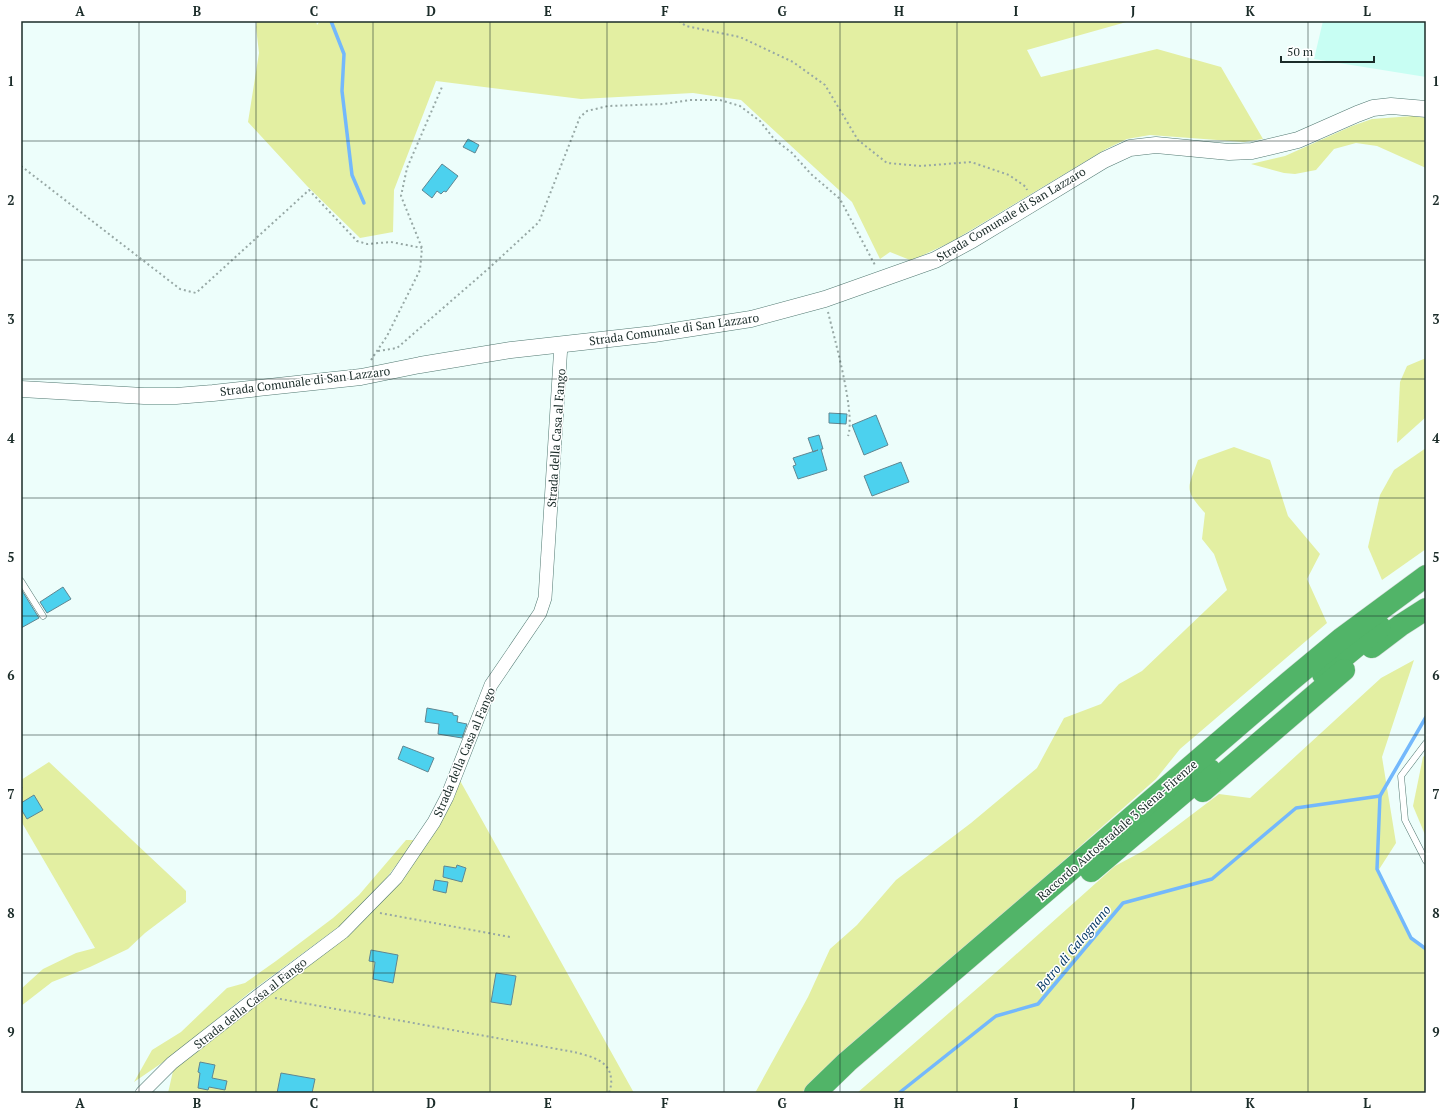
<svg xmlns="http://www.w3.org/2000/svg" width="1447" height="1114" viewBox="0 0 1447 1114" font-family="'PT Serif',serif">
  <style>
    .built { fill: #c8fef3 }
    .green { fill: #e3efa2 }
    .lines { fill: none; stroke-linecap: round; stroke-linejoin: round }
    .stream { stroke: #73b8fc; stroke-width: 3.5 }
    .building { fill: #4cd1ee; stroke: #608691 }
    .service-casing { stroke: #517871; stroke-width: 7 }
    .minor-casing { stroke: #517871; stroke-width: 14 }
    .tertiary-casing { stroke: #517871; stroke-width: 17 }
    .motorway-casing { stroke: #d6d9d8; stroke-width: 23 }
    .path { stroke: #97a8a5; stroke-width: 2; stroke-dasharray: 2 3; stroke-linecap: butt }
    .service { stroke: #fff; stroke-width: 6 }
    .minor { stroke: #fff; stroke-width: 13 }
    .tertiary { stroke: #fff; stroke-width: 16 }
    .motorway { stroke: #51b468; stroke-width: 22 }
    .grid { fill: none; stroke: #1b2c29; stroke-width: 1; stroke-opacity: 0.55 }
    .labels { text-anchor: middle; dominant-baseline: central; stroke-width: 3; stroke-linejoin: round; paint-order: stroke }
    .street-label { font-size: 12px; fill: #1b2c29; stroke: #fff }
    .water-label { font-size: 13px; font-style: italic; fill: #033863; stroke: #fff }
    .neatline { fill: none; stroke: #1b2c29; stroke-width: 1.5 }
    .grid-label { font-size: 13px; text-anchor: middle; font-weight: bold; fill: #1b2c29 }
  </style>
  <rect width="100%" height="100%" fill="#edfefb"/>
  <polygon class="built" points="1323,21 1426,21 1426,77 1314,59"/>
  <g class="green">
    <polygon points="257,21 316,21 317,25 320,21 1130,21 1027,50 1041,77 1157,49 1221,67 1263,139 1244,142 1150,135 1127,139 1106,149 951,242 919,257 910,260 890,252 880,259 852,202 741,100 693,93 581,99 436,81 394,190 393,232 360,238 307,186 248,122 259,53 256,27"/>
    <polygon points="1413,116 1426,118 1426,168 1377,146 1356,143 1334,149 1316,170 1295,174 1284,173 1251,164 1285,156 1352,126 1372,119"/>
    <polygon points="1426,358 1426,417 1397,443 1400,382 1407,366"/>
    <path d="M1234 447 1270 460 1288 516 1320 554 1307 579 1327 623 1180 749 1156 779 801 1093H755L808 997 830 949 857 925 896 880 971 823 1037 768 1064 718 1101 704 1119 684 1142 671 1227 590 1214 554 1202 539 1205 513C1183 488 1188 489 1198 460Z"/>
    <polygon points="1426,448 1426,549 1382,580 1368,547 1380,495 1394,470"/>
    <polygon points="1414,660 1382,757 1396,843 1378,871 1411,938 1426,949 1426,1093 857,1093 1003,966 1115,866 1145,850 1219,794 1250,798 1381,678"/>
    <polygon points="1426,754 1426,837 1413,806 1423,757"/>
    <polygon points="49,762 181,886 186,891 186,902 145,933 128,949 90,967 52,982 21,1006 21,989 43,969 76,953 95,948 21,821 21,780"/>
    <polygon points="458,777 634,1093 168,1093 173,1071 185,1060 357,924"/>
    <polygon points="406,840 415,840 382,884 348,920 250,992 175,1054 134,1082 152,1050 181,1032 227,988 245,983 276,961 333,918 359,895"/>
  </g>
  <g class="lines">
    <g class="stream">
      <polyline points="331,21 344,54 342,91 352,175 364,203"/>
      <polyline points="1426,717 1380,796 1377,869 1411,938 1426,949"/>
      <polyline points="899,1093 996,1016 1038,1004 1123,903 1212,879 1296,808 1380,796"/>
    </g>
  </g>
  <g class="building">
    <polygon points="468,139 479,145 475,153 463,147"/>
    <polygon points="442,164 458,176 446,192 444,191 441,194 437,191 432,198 422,190"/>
    <polygon points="829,413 847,414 846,424 829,423"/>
    <polygon points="876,415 888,445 864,455 852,425"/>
    <polygon points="819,435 823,449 821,449 827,470 798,479 793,466 796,465 793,458 818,450 813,452 808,438"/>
    <polygon points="901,462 909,482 872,496 864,476"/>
    <polygon points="63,587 71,599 47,613 40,602"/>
    <polygon points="21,589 39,618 21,628"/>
    <polygon points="427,708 453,713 453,715 458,716 457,722 467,724 462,738 438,734 439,724 425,722"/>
    <polygon points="403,746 434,758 428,772 398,759"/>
    <polygon points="34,795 43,810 27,819 21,809 21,803"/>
    <polygon points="457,865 466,868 462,882 443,877 444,866 456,868"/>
    <polygon points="435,880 448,882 446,893 433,890"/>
    <polygon points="371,950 398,955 393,983 373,979 375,962 369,961"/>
    <polygon points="496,973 516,976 511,1005 491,1002"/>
    <polygon points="200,1062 215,1065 212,1078 227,1081 225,1090 209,1087 208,1090 198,1088 200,1073 198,1072"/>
    <polygon points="281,1073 315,1079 312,1093 277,1093"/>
  </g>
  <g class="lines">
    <g class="service-casing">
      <g id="service">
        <polyline points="21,581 43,616"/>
        <polyline points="1426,743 1401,776 1405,820 1426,861"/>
      </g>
    </g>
    <g class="minor-casing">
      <polyline id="minor" points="142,1093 172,1063 259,995 343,932 396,878 434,822 447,797 491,685 540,613 545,598 561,344"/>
    </g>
    <g class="tertiary-casing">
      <polyline id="tertiary" points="21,389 144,396 176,396 213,393 361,377 420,365 511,350 654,334 751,319 825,299 935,260 972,240 1104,160 1130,148 1156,145 1229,152 1252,151 1298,140 1357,114 1373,108 1391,106 1426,109"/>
    </g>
    <g class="motorway-casing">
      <g id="motorway">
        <polyline points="1372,647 1401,625 1426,609"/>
        <polyline points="1323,674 1380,627"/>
        <polyline points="1203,791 1344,670"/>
        <polyline points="1091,871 1210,770"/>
        <polyline points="815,1093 847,1062 1289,682 1342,638 1426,576"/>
      </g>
    </g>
    <g class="path">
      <polyline points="679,21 686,26 740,37 793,62 825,85 858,140 887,163 921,166 971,162 1009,175 1026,187 1027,190"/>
      <polyline points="21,166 180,289 196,293 309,190 357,241 367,244 391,242 422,248"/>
      <path d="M828 312C834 337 856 414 848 436"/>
      <polyline points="378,351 397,348 488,269 539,222 580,117 587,111 608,106 664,104 690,100 720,100 740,106 760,121 774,139 792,153 811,174 840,199 876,267"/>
      <polyline points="371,360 387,336 420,270 422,248 401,196 407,168 442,87"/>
      <polyline points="21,788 22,787"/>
      <polyline points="380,913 510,937"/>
      <path d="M275 998 574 1052C589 1056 611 1060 611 1080 612 1084 610 1089 609 1093"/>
    </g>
    <use href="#service" class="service"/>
    <use href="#minor" class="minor"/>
    <use href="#tertiary" class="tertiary"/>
    <use href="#motorway" class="motorway"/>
  </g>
  <path class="grid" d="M139 21V1093M256 21V1093M373 21V1093M490 21V1093M607 21V1093M724 21V1093M840 21V1093M957 21V1093M1074 21V1093M1191 21V1093M1308 21V1093M21 141H1426M21 260H1426M21 379H1426M21 498H1426M21 616H1426M21 735H1426M21 854H1426M21 973H1426"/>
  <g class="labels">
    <g class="street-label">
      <text transform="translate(1011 214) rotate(-31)">Strada Comunale di San Lazzaro</text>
      <text transform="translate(674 329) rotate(-8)">Strada Comunale di San Lazzaro</text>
      <text transform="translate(305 381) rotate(-7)">Strada Comunale di San Lazzaro</text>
      <text transform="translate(556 438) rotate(-86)">Strada della Casa al Fango</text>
      <text transform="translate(464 752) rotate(-67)">Strada della Casa al Fango</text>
      <text transform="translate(1117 830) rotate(-41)">Raccordo Autostradale 3 Siena-Firenze</text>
      <text transform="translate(250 1003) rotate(-38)">Strada della Casa al Fango</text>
    </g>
    <g class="water-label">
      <text transform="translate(1073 948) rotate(-50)">Botro di Galognano</text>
    </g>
  </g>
  <rect width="1447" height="1114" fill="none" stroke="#ffffff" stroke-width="44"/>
  <path d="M1281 56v6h93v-6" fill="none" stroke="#1b2c29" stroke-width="2"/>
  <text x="1287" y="56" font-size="12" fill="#1b2c29" stroke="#ffffff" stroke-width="3" paint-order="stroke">50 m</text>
  <rect x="22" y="22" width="1403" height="1070" class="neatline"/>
  <g class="grid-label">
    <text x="80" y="16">A</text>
    <text x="197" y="16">B</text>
    <text x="314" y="16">C</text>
    <text x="431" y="16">D</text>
    <text x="548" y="16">E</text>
    <text x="665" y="16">F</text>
    <text x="782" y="16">G</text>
    <text x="899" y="16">H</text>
    <text x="1016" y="16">I</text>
    <text x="1133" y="16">J</text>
    <text x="1250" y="16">K</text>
    <text x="1367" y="16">L</text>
    <text x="11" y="86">1</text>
    <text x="1436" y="86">1</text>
    <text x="11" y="205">2</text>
    <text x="1436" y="205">2</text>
    <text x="11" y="324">3</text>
    <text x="1436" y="324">3</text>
    <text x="11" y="443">4</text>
    <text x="1436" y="443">4</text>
    <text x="11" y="562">5</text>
    <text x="1436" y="562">5</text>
    <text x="11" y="680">6</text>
    <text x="1436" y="680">6</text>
    <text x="11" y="799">7</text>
    <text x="1436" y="799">7</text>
    <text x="11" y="918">8</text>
    <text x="1436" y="918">8</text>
    <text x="11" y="1037">9</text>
    <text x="1436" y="1037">9</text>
    <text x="80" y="1108">A</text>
    <text x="197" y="1108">B</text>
    <text x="314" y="1108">C</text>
    <text x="431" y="1108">D</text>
    <text x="548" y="1108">E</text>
    <text x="665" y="1108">F</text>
    <text x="782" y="1108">G</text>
    <text x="899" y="1108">H</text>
    <text x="1016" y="1108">I</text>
    <text x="1133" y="1108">J</text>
    <text x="1250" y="1108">K</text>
    <text x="1367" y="1108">L</text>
  </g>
</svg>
